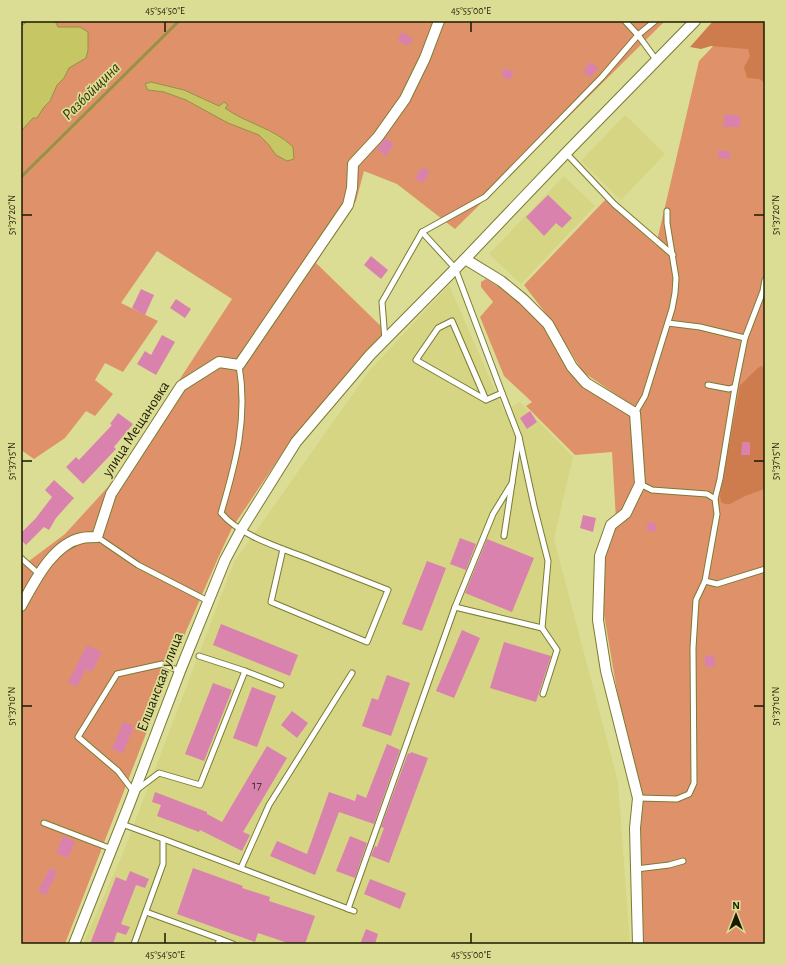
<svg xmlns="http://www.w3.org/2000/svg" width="786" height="965" viewBox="0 0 786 965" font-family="'Alegreya Sans',sans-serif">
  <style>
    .built { fill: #d5d584 }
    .green { fill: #df9269 }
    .forest { fill: #ce7b4d }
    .water { fill: #c7c665; stroke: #939247 }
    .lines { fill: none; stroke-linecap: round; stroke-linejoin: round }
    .stream { stroke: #939247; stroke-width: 3 }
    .building { fill: #d982ae }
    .lane-casing { stroke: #7b7b34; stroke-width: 7 }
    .street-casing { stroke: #7b7b34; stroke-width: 12 }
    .lane { stroke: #fff; stroke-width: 5 }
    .street { stroke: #fff; stroke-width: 10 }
    .ticks { fill: none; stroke: #1b1a00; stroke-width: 1.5 }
    .labels { text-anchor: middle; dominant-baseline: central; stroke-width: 3.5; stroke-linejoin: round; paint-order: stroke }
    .number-label { font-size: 13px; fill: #4a342c }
    .street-label { font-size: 15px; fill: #1b1a00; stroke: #dcdd94 }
    .water-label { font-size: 16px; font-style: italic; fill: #36350b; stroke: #dcdd94 }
    .neatline { fill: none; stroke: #1b1a00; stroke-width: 1.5 }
    .ticks-label { font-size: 10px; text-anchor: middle; fill: #1b1a00 }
  </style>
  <rect width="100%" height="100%" fill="#dcdd94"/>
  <g class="built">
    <polygon points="625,115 665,154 621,200 581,161"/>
    <polygon points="564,176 595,206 521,284 489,254"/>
    <polygon points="449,285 504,411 520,402 573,457 554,539 618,782 630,944 83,944 123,853 234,562 370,370"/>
  </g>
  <g class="green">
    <polygon points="21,21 665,21 455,229 397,184 364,171 356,201 316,263 387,332 365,353 292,439 232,528 218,558 181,643 65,944 21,944 21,567 65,534 107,488 138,447 172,391 232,299 157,251 121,303 158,321 123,372 105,363 95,380 113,394 95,416 86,411 65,438 34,459 21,450"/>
    <polygon points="737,21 765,21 765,944 642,944 638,790 619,703 598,579 616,520 612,452 575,455 526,406 532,402 504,376 480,317 493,302 481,287 481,282 486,279 509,293 544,327 584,387 616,406 618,396 583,372 550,319 524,285 605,200 656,245 699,61"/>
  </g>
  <g class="forest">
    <polygon points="713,21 765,21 765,83 759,79 747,78 744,67 750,56 748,49 711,46 701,49 690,47"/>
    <path d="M761 366 765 367V489L745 496 730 504H725L721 502 720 496 740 385C747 380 753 371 761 366Z"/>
  </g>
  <g class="water">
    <polygon points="28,21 55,21 58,27 80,27 88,32 88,50 86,58 69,68 64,78 57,85 50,101 44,107 37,118 33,118 21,131 21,26"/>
    <path d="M151 82 184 90 219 106 224 102 228 105 225 108C245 123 274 128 293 147L294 159 287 161 276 155 268 144 259 135 228 123 186 100 164 92 148 90 145 84Z"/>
  </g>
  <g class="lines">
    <polyline class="stream" points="21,177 179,21"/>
  </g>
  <g class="building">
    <polygon points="402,32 413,39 408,46 397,40"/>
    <polygon points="590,62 598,67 591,77 583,73"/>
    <polygon points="504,68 514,72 510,80 501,76"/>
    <polygon points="725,114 740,116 740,127 723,127"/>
    <polygon points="385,138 394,144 386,156 377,150"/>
    <polygon points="718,150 730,151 730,159 718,158"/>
    <polygon points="422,167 430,172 423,183 415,178"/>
    <polygon points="548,195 572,218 562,228 556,223 544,236 526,217"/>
    <polygon points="371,256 388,270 381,279 364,265"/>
    <polygon points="141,289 154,295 145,315 132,308"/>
    <polygon points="176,299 191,309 185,318 170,308"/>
    <polygon points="162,335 175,342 156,375 137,364 145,351 151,355"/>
    <polygon points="530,411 537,422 527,429 520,418"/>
    <polygon points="118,413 133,424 114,447 116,449 83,484 66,467 76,457 79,460 112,425 110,424"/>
    <polygon points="742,442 750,442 750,455 741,455"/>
    <polygon points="54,480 74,498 56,518 49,530 44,527 26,545 21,540 21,533 36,518 52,497 45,490"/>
    <polygon points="583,515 596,518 593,532 580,528"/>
    <polygon points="648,522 657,524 655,532 646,530"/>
    <polygon points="460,538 476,544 466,570 450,564"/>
    <polygon points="487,539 534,558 512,612 465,593"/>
    <polygon points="427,561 446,568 422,631 402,624"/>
    <polygon points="221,624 298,655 290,676 213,645"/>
    <polygon points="462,630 480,638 454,698 436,691"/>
    <polygon points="504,642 551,656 536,702 490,688"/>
    <polygon points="87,645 102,652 92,672 86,669 77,687 68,682"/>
    <polygon points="714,655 715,667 705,667 705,656"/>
    <polygon points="387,675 410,683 391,736 362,726 372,698 378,700"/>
    <polygon points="213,683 232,690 204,761 185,754"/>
    <polygon points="252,687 276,696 257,747 233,738"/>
    <polygon points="292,711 308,723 297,738 281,725"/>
    <polygon points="123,722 134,726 123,753 112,749"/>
    <polygon points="387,744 400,750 374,824 339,812 315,875 270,856 277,841 307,854 329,792 355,801 357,794 366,798"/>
    <polygon points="267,746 287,758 243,832 250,835 242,851 200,830 199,832 157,816 161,805 152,802 155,792 207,812 207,814 222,822"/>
    <polygon points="411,752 428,758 389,863 371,856 375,846 377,847 384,828 381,827 408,753 410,754"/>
    <polygon points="63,836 75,841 68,858 56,853"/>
    <polygon points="350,836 367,843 355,878 336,871"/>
    <polygon points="50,868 57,872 46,895 38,891"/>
    <polygon points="193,868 243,886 242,888 270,897 269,901 315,916 305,944 291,944 258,933 255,942 177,914"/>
    <polygon points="130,871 149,879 145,888 136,885 121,924 130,927 126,935 117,932 113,944 90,944 116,877 126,881"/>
    <polygon points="370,879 406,893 400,909 364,894"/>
    <polygon points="366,929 378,934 375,944 360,944"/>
  </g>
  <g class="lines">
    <g class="lane-casing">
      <g id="lane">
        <polyline points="625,21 638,35 657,61"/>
        <polyline points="566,153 614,204 673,255"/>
        <polyline points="422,232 455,268 502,393 486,400 416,360 438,328 452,321 486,400"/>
        <polyline points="668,323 700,327 745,338"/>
        <polyline points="385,340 382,302 422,232 485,197 602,77 638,35 655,21"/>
        <path d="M239 365C248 418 236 462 221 513 240 536 281 548 309 559 335 569 362 580 388 590L367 642 271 602 283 549"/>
        <polyline points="708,385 729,389 735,387"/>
        <polyline points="502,393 519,437 504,536"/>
        <polyline points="635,413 645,396 672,309 675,293 676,278 667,223 667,211"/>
        <polyline points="519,437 534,506 548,561 542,628 557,650 543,694"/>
        <polyline points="512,483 493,514 455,607 542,628"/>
        <polyline points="715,499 720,479 735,387 745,338 763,291 765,280"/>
        <polyline points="97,537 138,565 208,601"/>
        <polyline points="21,558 39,574"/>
        <polyline points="705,581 717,584 765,569"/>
        <polyline points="199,656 245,671 281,685"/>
        <polyline points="180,671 162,664 117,674 78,737 118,771 134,792 159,773 200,785 245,671"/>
        <polyline points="638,798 677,799 689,794 694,783 693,648 696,600 705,581 717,514 715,499 707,494 652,490 640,484"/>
        <polyline points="44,823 112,849"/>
        <polyline points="122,824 163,839 163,864 134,944"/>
        <polyline points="163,839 354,911"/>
        <polyline points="241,868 269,805 352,673"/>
        <polyline points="636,869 669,865 683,861"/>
        <polyline points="348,909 455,607"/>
        <polyline points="146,912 220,939 218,944"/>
        <polyline points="220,939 233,944"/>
      </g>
    </g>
    <g class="street-casing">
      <g id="street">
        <polyline points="465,259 501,281 523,299 548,324 572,367 586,383 635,413 640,484 626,513 611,525 600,556 598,620 606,671 638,798 635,828 638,944"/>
        <path d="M21 606C34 583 52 544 82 538 87 537 92 537 97 537L111 494 181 386 219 362 239 365 348 205 352 188 353 164 378 137 405 99 425 58 439 21"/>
        <polyline points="74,944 129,805 180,671 225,560 241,530 296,442 370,355 465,259 566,153 695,21"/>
      </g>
    </g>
    <use href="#lane" class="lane"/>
    <use href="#street" class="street"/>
  </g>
  <path class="ticks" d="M165 22V32M471 22V32M22 215H32M754 215H764M22 461H32M754 461H764M22 706H32M754 706H764M165 933V943M471 933V943"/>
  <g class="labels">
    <g class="number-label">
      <text x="257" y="785">17</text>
    </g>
    <g class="street-label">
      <text transform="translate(136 429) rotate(-57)">улица Мещановка</text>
      <text transform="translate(160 682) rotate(-69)">Елшанская улица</text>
    </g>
    <g class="water-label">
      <text transform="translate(91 91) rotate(-45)">Разбойщина</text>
    </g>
  </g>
  <rect width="786" height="965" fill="none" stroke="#dcdd94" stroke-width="44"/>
  <g transform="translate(736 915)" stroke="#dcdd94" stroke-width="3" paint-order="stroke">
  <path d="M0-3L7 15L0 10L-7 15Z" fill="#1b1a00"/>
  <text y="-6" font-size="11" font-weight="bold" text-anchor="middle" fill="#1b1a00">N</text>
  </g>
  <rect x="22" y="22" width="742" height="921" class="neatline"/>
  <g class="ticks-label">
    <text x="165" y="14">45°54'50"E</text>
    <text x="471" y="14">45°55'00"E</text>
    <text transform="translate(11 215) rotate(-90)" y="4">51°37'20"N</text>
    <text transform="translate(775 215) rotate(-90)" y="4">51°37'20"N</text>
    <text transform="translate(11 461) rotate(-90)" y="4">51°37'15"N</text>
    <text transform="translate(775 461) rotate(-90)" y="4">51°37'15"N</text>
    <text transform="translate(11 706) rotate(-90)" y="4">51°37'10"N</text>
    <text transform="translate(775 706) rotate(-90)" y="4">51°37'10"N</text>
    <text x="165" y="958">45°54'50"E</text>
    <text x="471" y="958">45°55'00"E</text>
  </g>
</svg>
